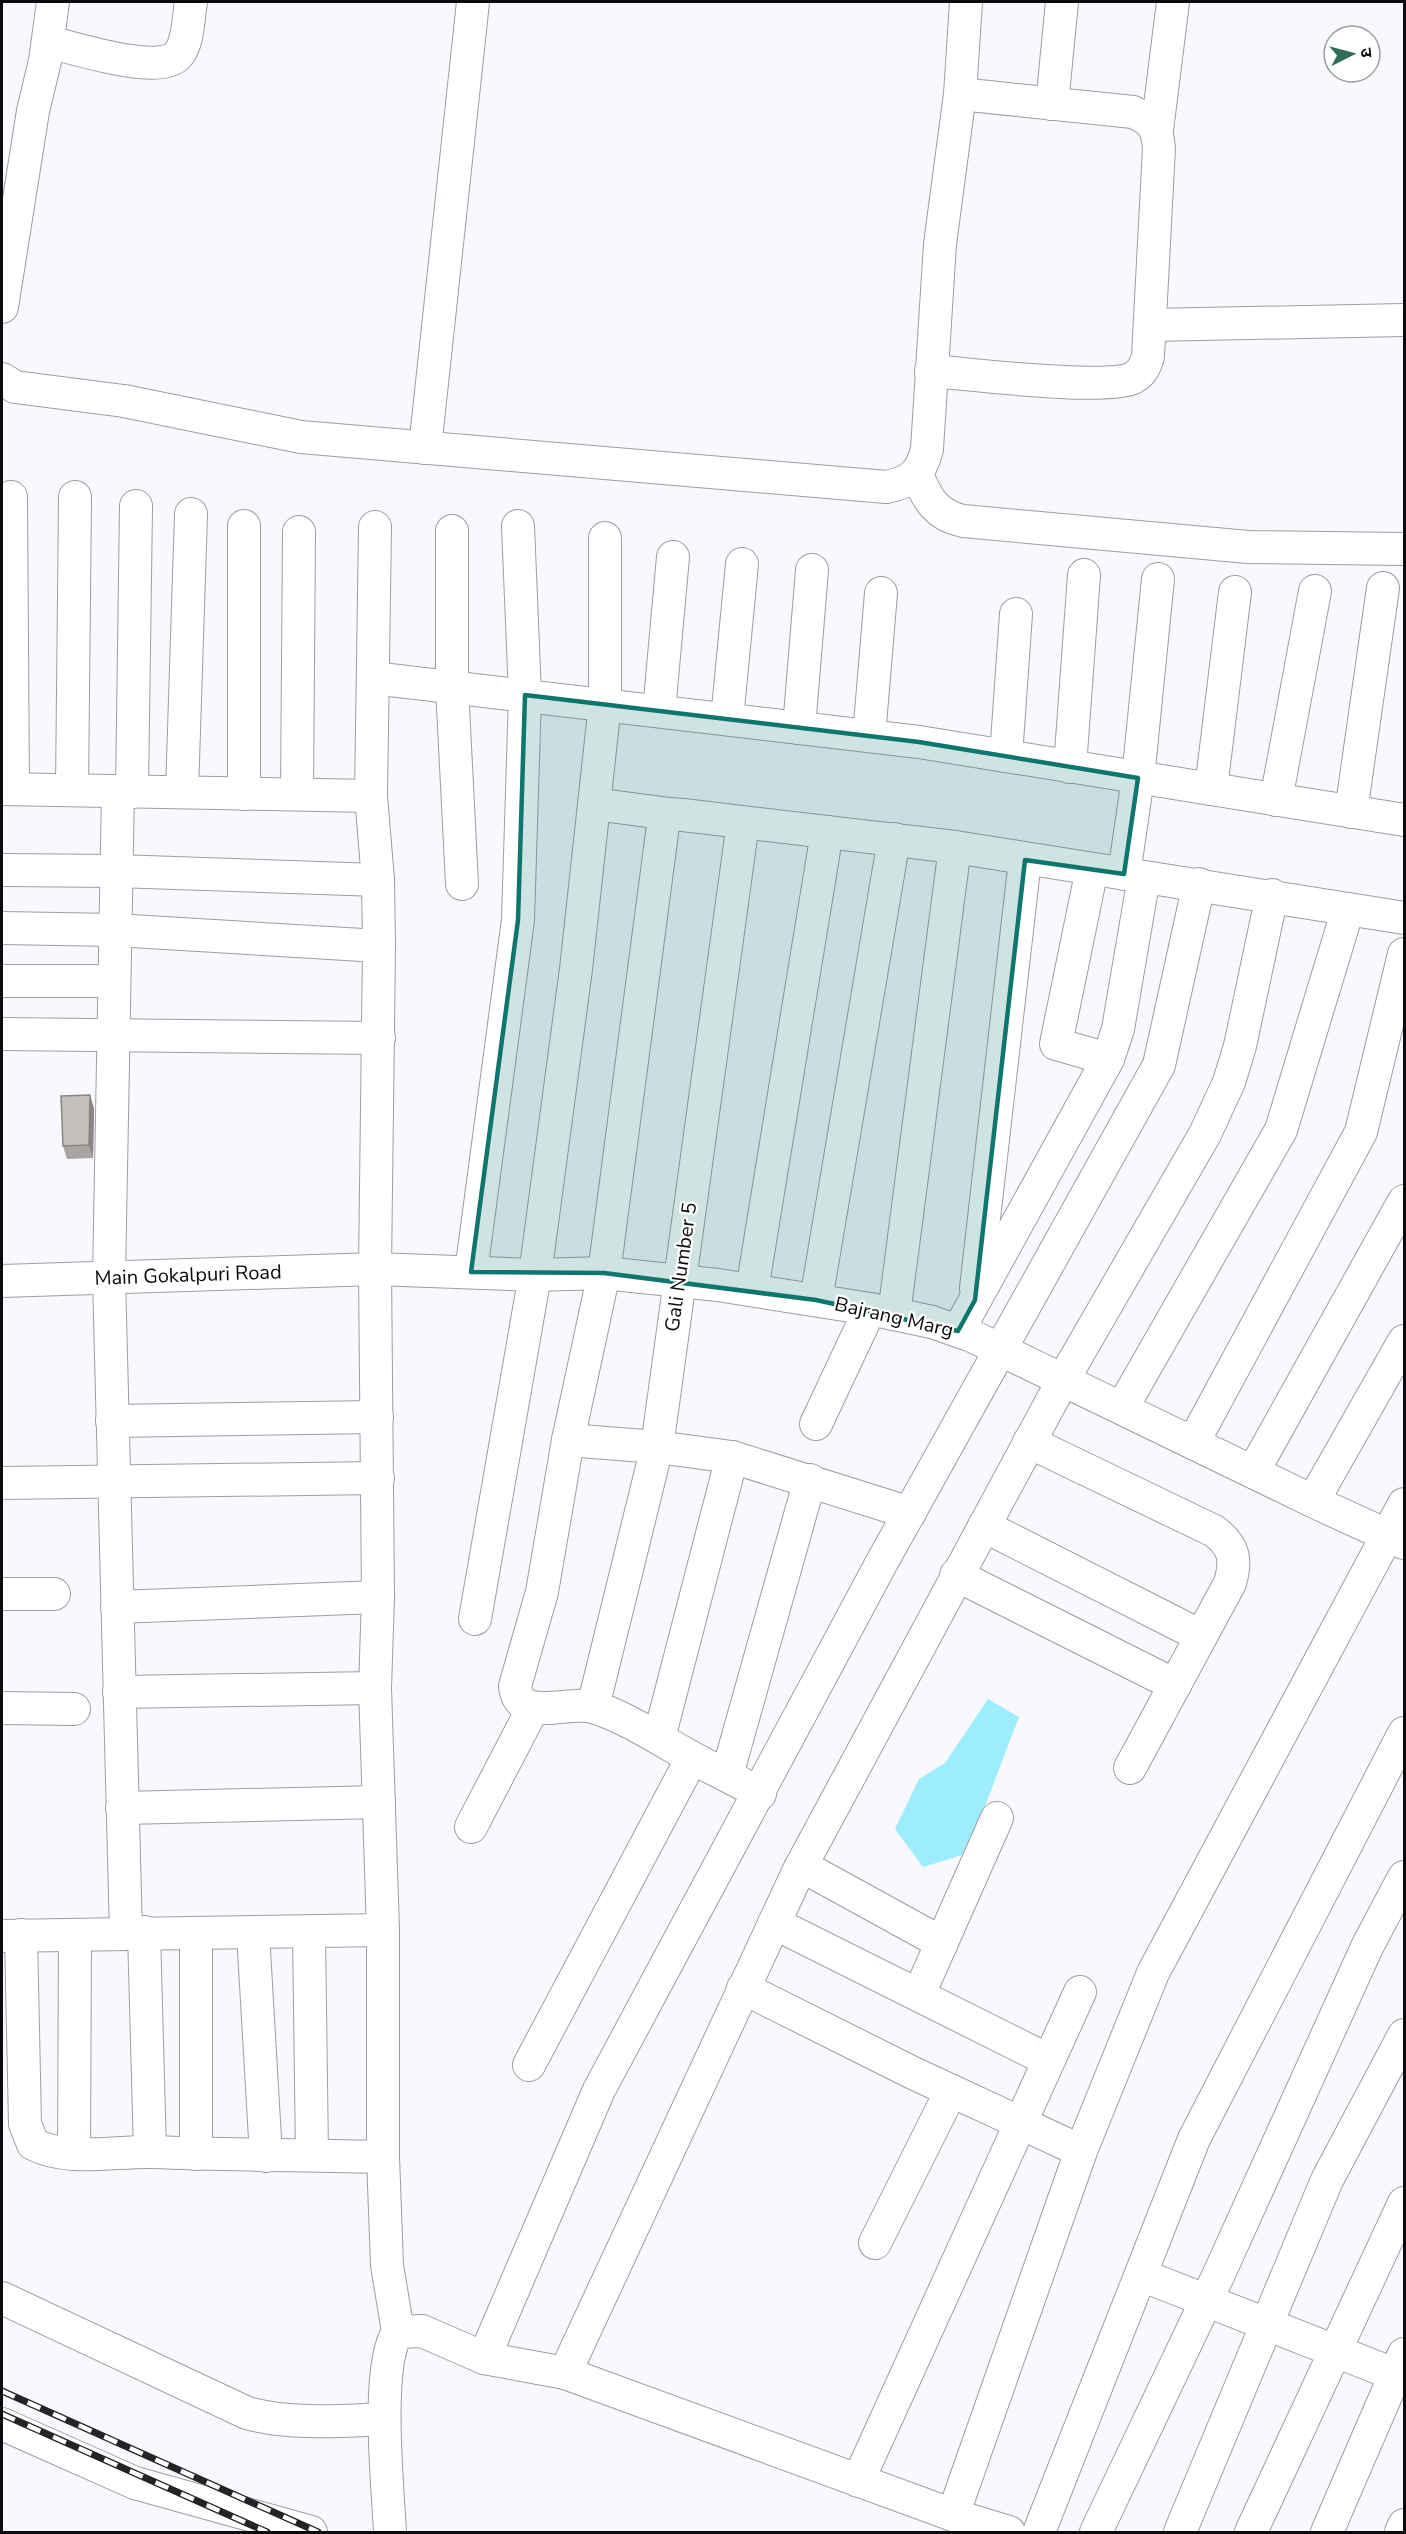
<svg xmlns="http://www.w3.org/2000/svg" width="1406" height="2534" viewBox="0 0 1406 2534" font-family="'Nunito Sans','Noto Sans Devanagari',sans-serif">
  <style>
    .water { fill: #9eedfe }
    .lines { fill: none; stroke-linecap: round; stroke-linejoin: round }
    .minor-casing { stroke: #9d9da3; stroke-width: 34 }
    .minor { stroke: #fff; stroke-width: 32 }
    .rail-casing { stroke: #242426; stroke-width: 7 }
    .rail { stroke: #fff; stroke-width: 4.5; stroke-dasharray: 14; stroke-linecap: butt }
    .wall { fill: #a9a4a1 }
    .shaded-wall { fill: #898683 }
    .building { fill: #c4bfbb; stroke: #898683; stroke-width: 1.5 }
    .marked { fill: #0f766e; fill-opacity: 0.2; stroke: #0f766e; stroke-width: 4.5; stroke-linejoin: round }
    .labels { text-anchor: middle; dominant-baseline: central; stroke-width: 4.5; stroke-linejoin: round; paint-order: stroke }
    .street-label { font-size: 20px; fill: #0b0b0d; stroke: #fff }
  </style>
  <rect width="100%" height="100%" fill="#f8f8fe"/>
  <polygon class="water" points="988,1699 1019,1717 977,1827 972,1852 923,1867 895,1829 919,1779 945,1763"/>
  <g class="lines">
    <g class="minor-casing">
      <g id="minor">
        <path d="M49 42C74 48 160 76 178 55 189 42 188 18 191 2"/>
        <polyline points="1052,104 1062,2"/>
        <polyline points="1157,130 1173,2"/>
        <polyline points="2,307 33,111 45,61 53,2"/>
        <polyline points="1151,325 1404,320"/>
        <path d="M931 371C970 374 1105 391 1133 378 1142 373 1146 365 1148 356L1159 148C1157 127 1153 121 1133 112L960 94"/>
        <path d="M2 379 15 387 124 401 301 437 886 487C911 482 921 474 927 449L940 244 960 94 966 2"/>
        <polyline points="425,448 473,2"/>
        <path d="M917 475C928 500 936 515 963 521L1248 547 1404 549"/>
        <polyline points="11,497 13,789"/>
        <polyline points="375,527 371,796 378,880 379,946 375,1269 378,1597 375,1688 383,1930 383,2157 387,2265 398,2332"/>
        <polyline points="452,531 452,687 462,884"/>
        <polyline points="373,678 919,742 1404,820"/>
        <polyline points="659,711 673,557"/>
        <polyline points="727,719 742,564"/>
        <polyline points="799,728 812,570"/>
        <polyline points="869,736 881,593"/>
        <polyline points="1006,756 1016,614"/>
        <polyline points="1070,767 1084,575"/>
        <polyline points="2,789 371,796"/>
        <polyline points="1211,789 1235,592"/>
        <polyline points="72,790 75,497"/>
        <polyline points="118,791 109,1278 126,1934"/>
        <polyline points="132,792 136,506"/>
        <polyline points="182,792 191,514"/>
        <polyline points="244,794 244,526"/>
        <polyline points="297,794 299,532"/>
        <polyline points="1276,800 1315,591"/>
        <polyline points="594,804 670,814"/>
        <polyline points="1351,812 1383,588"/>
        <polyline points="1092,869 1056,1044 1108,1059"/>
        <polyline points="2,870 116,871 378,880"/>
        <polyline points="1124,874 1138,778 1158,579"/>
        <polyline points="2,928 115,930 379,946"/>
        <polyline points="2,981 114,981"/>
        <polyline points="2,1034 379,1038"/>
        <polyline points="471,1272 518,920 525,695 518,526"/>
        <polyline points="2,1281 375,1269 535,1275 604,1273 718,1285 870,1309 932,1322 972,1336 1321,1505 1404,1543"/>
        <polyline points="976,1288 1025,860"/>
        <polyline points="752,1290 827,832"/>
        <polyline points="816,1300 894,839"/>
        <polyline points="894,1314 955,847"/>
        <polyline points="958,1331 1108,1059 1118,1029 1144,877"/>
        <polyline points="1122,1408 1281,1130 1348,909"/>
        <polyline points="112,1421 377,1417"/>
        <polyline points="816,1424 870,1309"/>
        <polyline points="568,1440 657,1447 732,1457 910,1513"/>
        <path d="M1029 1442 1214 1531C1234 1546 1237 1559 1230 1583L1130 1768"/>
        <polyline points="1193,1443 1361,1132 1404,954"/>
        <polyline points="1253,1472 1404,1201"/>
        <polyline points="2,1483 378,1478"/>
        <polyline points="1313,1501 1404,1341"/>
        <polyline points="984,1526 1201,1636"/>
        <polyline points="956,1575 1175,1685"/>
        <polyline points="2,1594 54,1594"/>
        <polyline points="117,1607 378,1597"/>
        <polyline points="475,1619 535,1275 576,969 605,704 605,538"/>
        <polyline points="119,1692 375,1688"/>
        <polyline points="593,1707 657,1447 743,823"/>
        <polyline points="2,1708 74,1709"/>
        <polyline points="659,1738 732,1457"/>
        <polyline points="727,1775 810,1480"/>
        <path d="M760 1794C737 1780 714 1770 691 1757 664 1742 622 1715 593 1707 569 1700 518 1724 515 1686L542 1592 568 1440 604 1273 664 818 670 814 683 815 955 847 1404 918"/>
        <polyline points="122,1808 379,1802"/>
        <polyline points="471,1827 533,1708"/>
        <polyline points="802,1866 942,1943"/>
        <polyline points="774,1923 1048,2060"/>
        <polyline points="144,1932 150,2152"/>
        <polyline points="196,1933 196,2154"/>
        <polyline points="253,1933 266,2156"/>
        <polyline points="309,1933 312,2155"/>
        <path d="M21 1935 25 2124 33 2144C68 2162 114 2151 152 2152 229 2155 306 2155 383 2157"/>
        <polyline points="2,1936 383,1930"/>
        <polyline points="743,1988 913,2073 1081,2151"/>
        <polyline points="919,1994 997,1818"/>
        <polyline points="529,2065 692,1758"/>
        <polyline points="74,2153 75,1935"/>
        <polyline points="875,2243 951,2091"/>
        <polyline points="1141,2275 1404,2378"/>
        <path d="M2 2298 247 2413C291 2425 339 2421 384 2419"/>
        <polyline points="484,2358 599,2090 882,1562 1159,1065 1199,884"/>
        <polyline points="565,2373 799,1870 1063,1380 1205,1134 1229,1082 1240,1046 1272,895"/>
        <polyline points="2,2424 135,2483 311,2532"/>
        <polyline points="858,2481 1080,1992"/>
        <polyline points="953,2515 1081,2151 1153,1973 1404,1504"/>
        <path d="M390 2532C388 2490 375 2364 398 2332L422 2331 484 2358 565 2373 953 2515 1009 2532"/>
        <polyline points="1039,2532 1194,2139 1404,1733"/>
        <polyline points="1096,2532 1218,2276 1367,1947 1404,1877"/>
        <polyline points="1180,2532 1327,2180 1404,2035"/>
        <polyline points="1251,2532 1404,2203"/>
        <polyline points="1327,2532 1404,2354"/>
        <polyline points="1401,2532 1404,2525"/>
      </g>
    </g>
    <use href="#minor" class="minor"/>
    <g class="rail-casing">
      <g id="rail">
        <polyline points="2,2391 318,2532"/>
        <polyline points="2,2414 267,2532"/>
      </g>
    </g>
    <use href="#rail" class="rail"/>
  </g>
  <polygon class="wall" points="94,1108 93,1158 67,1159 63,1146"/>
  <polygon class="shaded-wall" points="90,1095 94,1108 93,1158 89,1145"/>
  <polygon class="building" points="90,1095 89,1145 63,1146 61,1096"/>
  <path class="marked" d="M525 695 919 742 1138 778 1124 874 1025 860 975 1300 958 1331 816 1300 604 1273 471 1272 518 920Z"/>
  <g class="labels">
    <g class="street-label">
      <text transform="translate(681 1267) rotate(-82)">Gali Number 5</text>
      <text transform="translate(188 1275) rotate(-2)">Main Gokalpuri Road</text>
      <text transform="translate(894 1317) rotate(13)">Bajrang Marg</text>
    </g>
  </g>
  <rect width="1406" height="2534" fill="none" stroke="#0b0b0d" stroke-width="6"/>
  <g transform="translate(1352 54) rotate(84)"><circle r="28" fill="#ffffff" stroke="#9d9d9e" stroke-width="1.5"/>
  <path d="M0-4.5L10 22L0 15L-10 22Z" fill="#316c56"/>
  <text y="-9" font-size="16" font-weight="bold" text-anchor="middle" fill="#0b0b0d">उ</text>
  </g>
</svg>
